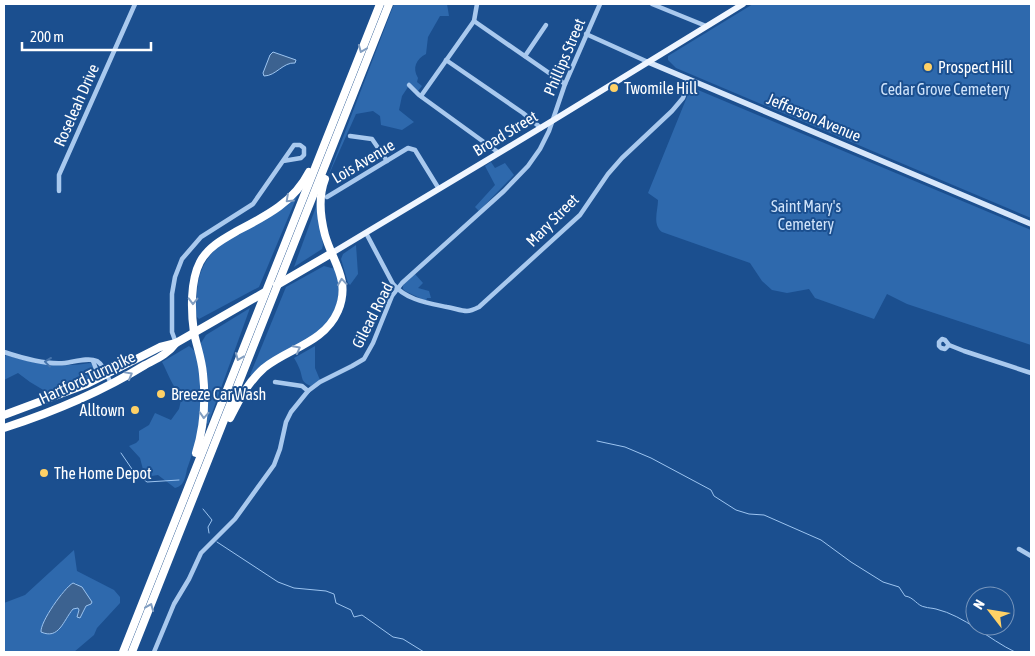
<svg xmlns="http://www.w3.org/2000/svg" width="1035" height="656" viewBox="0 0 1035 656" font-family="'Asap Condensed',sans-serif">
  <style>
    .green { fill: #2e69ad; fill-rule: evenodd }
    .water { fill: #3c6290; stroke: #9cc4f0 }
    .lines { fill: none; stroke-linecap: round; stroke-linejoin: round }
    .stream { stroke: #9cc4f0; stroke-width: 1 }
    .street { stroke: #a9c9ee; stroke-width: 4.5 }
    .secondary { stroke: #d6e6fa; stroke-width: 5.5 }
    .primary { stroke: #f0f6ff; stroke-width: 6 }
    .highway { stroke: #fff; stroke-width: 8 }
    .oneway { stroke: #829ec1 }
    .oneway2 { stroke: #4674ac }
    .poi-dot { fill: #ffd166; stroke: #1b4f8f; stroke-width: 2 }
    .labels { text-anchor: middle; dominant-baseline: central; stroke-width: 4; stroke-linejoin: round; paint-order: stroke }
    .street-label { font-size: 16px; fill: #fff; stroke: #1b4f8f }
    .poi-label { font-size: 16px; fill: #fff; stroke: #1b4f8f; text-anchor: start }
    .park-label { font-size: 16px; fill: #cfe3fa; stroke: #1b4f8f }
  </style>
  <rect width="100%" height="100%" fill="#1b4f8f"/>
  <g class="green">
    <path d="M394 4H447L449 16H440L428 37 426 54C416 59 412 68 418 78L417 82 422 86 418 91 410 84 402 96 399 110 414 122 402 130 381 125 380 116 373 111 356 114 327 179Z"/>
    <polygon points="753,4 1031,4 1031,218 676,68 668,60 668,56"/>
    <path d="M691 87 1031 230V345L907 304 887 294 874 319 815 298 809 289 787 293 772 290 762 281 750 263 662 232C652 224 658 211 658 200L648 193Z"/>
    <polygon points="491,162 495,168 505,163 514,175 479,211 475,207 495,185 485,166"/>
    <path d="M298 194 259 287 199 319 197 317C195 309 196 301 197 293 198 270 207 256 224 241Z"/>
    <polygon points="317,204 323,245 322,249 294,267"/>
    <polygon points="356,245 358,274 350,285 348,283 341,259 343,254"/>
    <polygon points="324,266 335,269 339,286 338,297 336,307 324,328 252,376 250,375 286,287"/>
    <polygon points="415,274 423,283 418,288 429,291 431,298 427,298 426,301 405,291 403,289 403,285"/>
    <polygon points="250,308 208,424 206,423 201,343 206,335"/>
    <path d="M189 346C197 351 197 358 199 366 205 402 200 435 187 469 186 474 185 480 182 484 180 486 178 487 175 488L158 475 145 477 140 458 129 446 136 443 139 440V431L149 425 155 413 171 420 179 409 182 396C172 387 168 373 162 362Z"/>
    <path d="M315 346V368L320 380 311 386C301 382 303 379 300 370 298 365 296 361 294 358Z"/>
    <path d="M6 355C36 364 58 368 90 363L92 364 96 374 95 377 50 394 30 382 18 373 4 380V358Z"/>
    <path d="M74 550 77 571 114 590 120 597V603L97 628 94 635 74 652H4V603L25 595ZM73 583H76L86 606 83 613 77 615 79 610 78 608 73 609 59 629 51 611 62 593Z"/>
  </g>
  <g class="water">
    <path d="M273 52 296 60 295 63C283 62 276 76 264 76L263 73 270 55Z"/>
    <path d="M73 583 82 587 92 602 91 604 86 606 80 618 77 617 79 610 78 608 73 609C63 621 59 640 41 632 40 622 64 588 73 583Z"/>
  </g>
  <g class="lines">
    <g class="stream">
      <path d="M597 441 625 447 651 458 711 490 714 496 736 510 749 514 764 515 821 540 851 562 883 582 899 587 905 596C914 597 917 606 925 607 928 608 932 608 936 609 965 616 988 639 1015 652"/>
      <polyline points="121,453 134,472 147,482 179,480"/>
      <polyline points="203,509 212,520 208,527 209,533"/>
      <polyline points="217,542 278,582 294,588 326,591 334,594 336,603 351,610 354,617 362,615 393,637 403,639 424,652"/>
    </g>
    <g class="street">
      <polyline points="652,4 706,26"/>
      <polyline points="474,21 565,84"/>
      <polyline points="586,34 648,62"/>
      <polyline points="525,56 546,25"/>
      <polyline points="446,60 523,113 541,128"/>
      <polyline points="409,85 419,95 499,153"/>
      <polyline points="421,96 474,21 477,4"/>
      <polyline points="350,136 372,139 387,161"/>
      <polyline points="59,191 59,175 135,4"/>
      <polyline points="327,197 408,148 415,150 439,189"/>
      <path d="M366 233 393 284C406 300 428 303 447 307 454 308 461 311 467 311 471 311 475 309 479 307L580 215 608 174 622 158 672 111 683 98 690 80"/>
      <polyline points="176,343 172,332 172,294 175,277 182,259 201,237 253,204 294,145 300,145 304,148 304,155 301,158 283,161"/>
      <polyline points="949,345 945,349 941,348 939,346 939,342 942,339 945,340 949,345 964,351 1031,373"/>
      <path d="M4 352C22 358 46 365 65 363 74 362 88 357 97 361 104 365 108 377 111 384"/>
      <polyline points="93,361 98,374 98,378"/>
      <polyline points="275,382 302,386 308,391"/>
      <polyline points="1019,549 1031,556"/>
      <polyline points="154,652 174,604 189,579 201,553 235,519 274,465 280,449 286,422 291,412 308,391 320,382 352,366 364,359 373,343 392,296 402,283 504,191 528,166 540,149 549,131 565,84 600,4"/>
    </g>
    <polyline class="secondary" points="648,62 1031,224"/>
    <polyline class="primary" points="332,253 552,121 743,4"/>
    <g class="highway">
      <polyline points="277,285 332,253"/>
      <polyline points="4,415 87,384 160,347 176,343 265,292"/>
      <path d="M230 418C239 400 248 382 264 368 289 348 324 343 338 311 351 280 333 263 325 235 320 216 318 197 325 179"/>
      <path d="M4 428C53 412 101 392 145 365 156 359 168 354 176 343"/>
      <path d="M196 453C204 427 206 401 203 374 202 360 197 347 194 333 191 312 190 281 200 262 208 247 223 239 237 231 266 216 294 202 309 172"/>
      <polyline points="123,652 380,4"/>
      <polyline points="132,652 389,4"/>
    </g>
  </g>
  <defs><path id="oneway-chevron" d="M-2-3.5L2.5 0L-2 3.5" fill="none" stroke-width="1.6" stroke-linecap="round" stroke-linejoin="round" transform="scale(1.25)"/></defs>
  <g class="oneway">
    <use href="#oneway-chevron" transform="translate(362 49) rotate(112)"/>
    <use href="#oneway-chevron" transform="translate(289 199) rotate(137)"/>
    <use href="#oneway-chevron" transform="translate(342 282) rotate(-96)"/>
    <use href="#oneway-chevron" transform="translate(193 301) rotate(91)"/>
    <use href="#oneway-chevron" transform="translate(297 349) rotate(-28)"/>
    <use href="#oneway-chevron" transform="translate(239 357) rotate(112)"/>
    <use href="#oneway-chevron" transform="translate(129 375) rotate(-29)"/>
    <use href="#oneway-chevron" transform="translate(204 415) rotate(94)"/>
    <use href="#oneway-chevron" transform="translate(150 607) rotate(-68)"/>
  </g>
  <use class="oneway2" href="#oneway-chevron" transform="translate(48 362) rotate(-173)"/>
  <g class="poi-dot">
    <circle cx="928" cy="67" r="5"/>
    <circle cx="614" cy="88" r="5"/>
    <circle cx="161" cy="394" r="5"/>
    <circle cx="135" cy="410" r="5"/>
    <circle cx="44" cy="473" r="5"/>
  </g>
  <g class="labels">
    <g class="street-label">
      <text transform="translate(564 57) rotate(-67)">Phillips Street</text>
      <text transform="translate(76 105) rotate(-66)">Roseleah Drive</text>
      <text transform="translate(814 117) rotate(23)">Jefferson Avenue</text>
      <text transform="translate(505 133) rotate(-31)">Broad Street</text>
      <text transform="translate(363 161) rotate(-31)">Lois Avenue</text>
      <text transform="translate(552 220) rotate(-45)">Mary Street</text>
      <text transform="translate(372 315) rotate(-63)">Gilead Road</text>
      <text transform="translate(87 377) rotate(-25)">Hartford Turnpike</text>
    </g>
    <g class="poi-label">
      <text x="938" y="67">Prospect Hill</text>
      <text x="624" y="88">Twomile Hill</text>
      <text x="171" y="394">Breeze Car Wash</text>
      <text x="125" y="410" text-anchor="end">Alltown</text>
      <text x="54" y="473">The Home Depot</text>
    </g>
    <g class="park-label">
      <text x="945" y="89">Cedar Grove Cemetery</text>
      <text x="806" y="206">Saint Mary's<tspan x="806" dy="18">Cemetery</tspan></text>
    </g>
  </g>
  <rect width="1035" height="656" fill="none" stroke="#ffffff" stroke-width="10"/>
  <g transform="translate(990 611) rotate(301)"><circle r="24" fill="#1b4f8f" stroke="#7695bc"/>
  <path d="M0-4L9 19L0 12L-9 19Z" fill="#ffd166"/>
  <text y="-8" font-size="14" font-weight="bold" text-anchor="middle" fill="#ffffff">N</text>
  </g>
  <path d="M22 42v8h129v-8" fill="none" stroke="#ffffff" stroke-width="2.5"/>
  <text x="30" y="42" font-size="15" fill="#ffffff" stroke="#1b4f8f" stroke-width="4" paint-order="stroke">200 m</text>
</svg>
